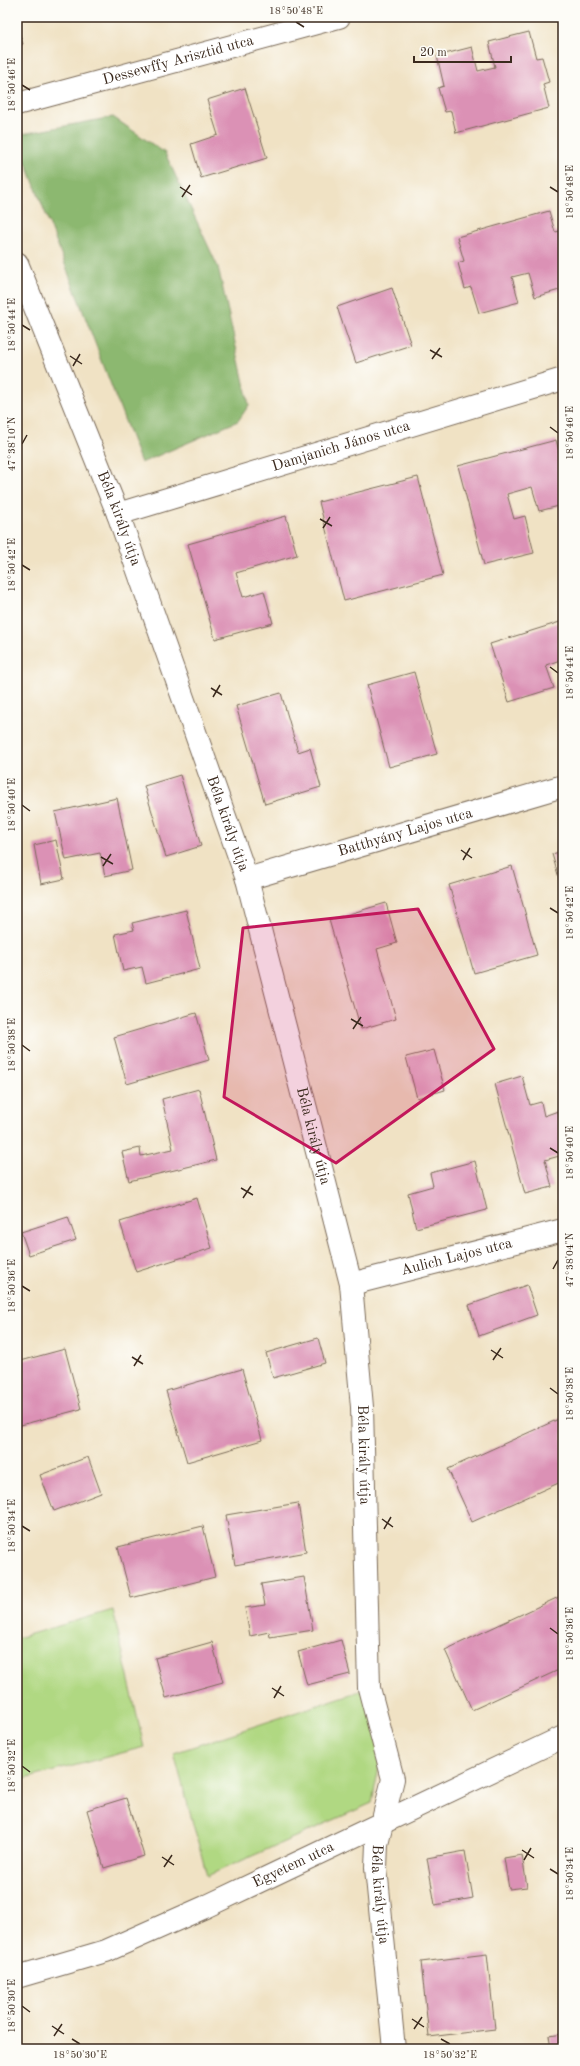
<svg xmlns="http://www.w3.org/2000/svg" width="580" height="2066" viewBox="0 0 580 2066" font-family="'Old Standard TT',serif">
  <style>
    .green { fill: #b0d882; stroke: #768150 }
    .forest { fill: #8cb870; stroke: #647147 }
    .building { fill: #db91b5 }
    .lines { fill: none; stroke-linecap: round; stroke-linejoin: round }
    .street-casing { stroke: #7a6a58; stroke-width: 24 }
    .street { stroke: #fff; stroke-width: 22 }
    .marked { fill: #c2185b; fill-opacity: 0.2; stroke: #c2185b; stroke-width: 3; stroke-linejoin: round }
    .ticks { fill: none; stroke: #3b2a1e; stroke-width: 1.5 }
    .labels { text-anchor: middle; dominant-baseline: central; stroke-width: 3; stroke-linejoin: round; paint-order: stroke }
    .street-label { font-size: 15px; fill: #3b2a1e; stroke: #fdfcf7 }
    .neatline { fill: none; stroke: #3b2a1e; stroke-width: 1.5 }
    .ticks-label { font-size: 10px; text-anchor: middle; fill: #3b2a1e }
  </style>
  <rect width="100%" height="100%" fill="#fdfcf7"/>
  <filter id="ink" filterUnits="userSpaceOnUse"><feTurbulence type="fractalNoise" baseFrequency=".025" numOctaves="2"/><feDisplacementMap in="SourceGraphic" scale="8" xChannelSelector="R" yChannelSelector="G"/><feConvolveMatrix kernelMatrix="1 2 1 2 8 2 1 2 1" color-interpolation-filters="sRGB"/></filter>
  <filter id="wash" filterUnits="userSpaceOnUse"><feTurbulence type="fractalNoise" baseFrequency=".012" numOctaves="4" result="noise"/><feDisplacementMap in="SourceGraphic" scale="16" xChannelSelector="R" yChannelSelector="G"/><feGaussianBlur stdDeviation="0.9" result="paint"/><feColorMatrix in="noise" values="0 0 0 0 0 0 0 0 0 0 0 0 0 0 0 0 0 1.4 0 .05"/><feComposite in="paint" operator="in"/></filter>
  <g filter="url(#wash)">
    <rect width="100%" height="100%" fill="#f0e2c4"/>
    <g class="green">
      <polygon points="113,1610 144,1747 17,1781 17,1638"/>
      <polygon points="369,1688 380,1761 372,1803 207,1876 174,1753"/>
    </g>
    <polygon class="forest" points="113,117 165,153 218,267 249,405 238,421 141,463 17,139 17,135"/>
    <g id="blocks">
      <g class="building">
        <polygon points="17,26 23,44 17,46"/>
        <polygon points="529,32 536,58 542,57 549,82 543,84 549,108 456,133 451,111 445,112 438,88 444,86 437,56 472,47 478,71 486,69 495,67 489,42"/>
        <polygon points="245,88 267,158 201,178 191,144 218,135 207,100"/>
        <polygon points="549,211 555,232 561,231 563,237 563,289 535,297 528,273 512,277 519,302 479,313 471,287 465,289 458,263 464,261 457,237"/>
        <polygon points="392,288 411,345 356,363 337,307"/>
        <polygon points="556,440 563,467 563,505 539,511 532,487 507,494 514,519 525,516 534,553 484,565 458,466"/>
        <polygon points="418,477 443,575 344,601 319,502"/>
        <polygon points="286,516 297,555 236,573 243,597 264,591 273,623 215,639 188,544"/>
        <polygon points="563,621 563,659 546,665 554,688 509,702 490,644"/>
        <polygon points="414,672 437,754 389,767 367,685"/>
        <polygon points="281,693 298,752 310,748 321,787 265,804 236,706"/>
        <polygon points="180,775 201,846 166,857 144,786"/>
        <polygon points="117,798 132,870 105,876 100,853 66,860 55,812"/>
        <polygon points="56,840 64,879 41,884 34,845"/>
        <polygon points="563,851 563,892 552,854"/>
        <polygon points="512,866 537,955 474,973 449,885"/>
        <polygon points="386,903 397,943 377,949 396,1019 361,1029 329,920"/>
        <polygon points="186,910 200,969 146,983 142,967 123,971 115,934 134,930 132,923"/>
        <polygon points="196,1013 209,1060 127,1084 114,1037"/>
        <polygon points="434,1050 445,1090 417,1098 406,1057"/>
        <polygon points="522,1076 530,1105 541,1102 544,1116 558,1111 563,1129 563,1155 545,1160 552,1187 525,1194 495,1084"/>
        <polygon points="199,1089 216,1160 129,1181 122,1152 140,1148 141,1156 173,1149 162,1099"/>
        <polygon points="475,1161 487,1210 416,1228 408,1193 433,1186 430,1173"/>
        <polygon points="197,1198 212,1248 136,1272 120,1222"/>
        <polygon points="68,1217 76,1240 29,1255 21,1232"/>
        <polygon points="527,1285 537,1315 479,1336 469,1305"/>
        <polygon points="318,1338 325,1363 273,1378 266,1353"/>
        <polygon points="65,1349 81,1409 17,1426 17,1362"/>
        <polygon points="242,1369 262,1440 187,1462 166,1391"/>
        <polygon points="563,1417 563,1481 472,1522 448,1469"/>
        <polygon points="88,1457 101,1493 54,1511 40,1475"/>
        <polygon points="298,1503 306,1552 235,1565 226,1515"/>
        <polygon points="203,1526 215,1577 131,1598 118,1547"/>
        <polygon points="304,1577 313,1630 270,1637 269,1632 250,1636 245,1608 265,1605 261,1584"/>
        <polygon points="563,1595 563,1668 472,1710 445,1650"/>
        <polygon points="341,1640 350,1674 307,1685 298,1652"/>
        <polygon points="212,1642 223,1682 166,1698 155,1658"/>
        <polygon points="126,1798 144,1856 104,1868 87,1810"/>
        <polygon points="465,1851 473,1898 435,1905 427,1858"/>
        <polygon points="522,1855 527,1887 509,1889 504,1858"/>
        <polygon points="487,1954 495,2029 429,2037 421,1962"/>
        <polygon points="563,2034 563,2049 551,2049 549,2036"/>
      </g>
    </g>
  </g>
  <g filter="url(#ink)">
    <use href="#blocks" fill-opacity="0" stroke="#7a6a58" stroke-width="1"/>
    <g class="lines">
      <g class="street-casing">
        <g id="street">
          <path id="s1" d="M17 104 339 17"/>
          <path id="s2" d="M17 263 118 514 247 879 351 1284 362 1407 369 1688 393 1779 377 1844 376 1868 394 2049"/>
          <path id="s3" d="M118 514 563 379"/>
          <path id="s4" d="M247 879 563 786"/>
          <path id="s5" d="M351 1284 563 1230"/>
          <path id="s6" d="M17 1977 106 1951 205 1907 563 1737"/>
        </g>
      </g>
      <use href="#street" class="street"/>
    </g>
  </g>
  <path class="marked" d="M418 909 494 1049 336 1163 224 1097 243 928Z"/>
  <path class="ticks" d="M296 22 304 27M22 85 30 90M180 187 192 195M550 187 558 192M182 197 190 185M22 325 30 330M430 350 442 357M70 356 82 364M432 359 440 348M73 366 80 354M550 427 558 433M22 444 27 435M320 519 332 526M323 528 330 517M22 565 30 570M550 667 558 673M211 688 222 695M213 697 220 685M22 805 30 811M461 850 472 858M101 857 113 864M463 860 470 848M103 866 111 854M550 908 558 913M351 1019 363 1026M353 1029 361 1017M22 1045 30 1051M550 1148 558 1153M241 1188 253 1195M243 1198 251 1186M553 1269 558 1260M22 1286 30 1291M491 1350 503 1358M132 1357 143 1364M493 1360 501 1348M134 1366 141 1355M550 1388 558 1394M382 1519 393 1527M22 1526 30 1531M384 1529 391 1517M550 1628 558 1634M272 1688 284 1696M274 1698 281 1686M22 1766 30 1772M522 1850 534 1858M162 1857 174 1865M524 1860 531 1848M164 1867 172 1855M550 1869 558 1874M22 2006 30 2012M412 2019 424 2027M52 2026 64 2034M414 2029 422 2017M54 2036 62 2024M72 2039 80 2044M441 2039 450 2044"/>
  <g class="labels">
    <g class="street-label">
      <text stroke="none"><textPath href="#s1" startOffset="167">Dessewffy Arisztid utca</textPath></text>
      <text stroke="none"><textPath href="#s3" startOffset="233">Damjanich János utca</textPath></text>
      <text stroke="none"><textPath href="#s2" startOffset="275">Béla király útja</textPath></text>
      <text stroke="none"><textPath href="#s2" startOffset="599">Béla király útja</textPath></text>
      <text stroke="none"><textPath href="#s4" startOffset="165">Batthyány Lajos utca</textPath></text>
      <text stroke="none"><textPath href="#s2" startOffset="923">Béla király útja</textPath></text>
      <text stroke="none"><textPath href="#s5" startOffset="109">Aulich Lajos utca</textPath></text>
      <text stroke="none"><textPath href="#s2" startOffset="1247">Béla király útja</textPath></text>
      <text stroke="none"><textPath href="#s6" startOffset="299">Egyetem utca</textPath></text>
      <text stroke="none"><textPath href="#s2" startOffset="1692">Béla király útja</textPath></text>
    </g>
  </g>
  <rect width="580" height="2066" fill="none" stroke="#fdfcf7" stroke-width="44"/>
  <path d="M414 56v6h97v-6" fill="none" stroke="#3b2a1e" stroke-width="2"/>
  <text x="420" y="56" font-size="12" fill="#3b2a1e" stroke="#fdfcf7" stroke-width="3" paint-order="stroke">20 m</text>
  <rect x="22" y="22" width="536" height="2022" class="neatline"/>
  <g class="ticks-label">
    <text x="296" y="14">18°50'48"E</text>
    <text transform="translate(11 85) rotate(-90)" y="4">18°50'46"E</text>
    <text transform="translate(569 192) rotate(-90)" y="4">18°50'48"E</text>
    <text transform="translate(11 325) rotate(-90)" y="4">18°50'44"E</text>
    <text transform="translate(569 433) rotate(-90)" y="4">18°50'46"E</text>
    <text transform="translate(11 444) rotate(-90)" y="4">47°38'10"N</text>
    <text transform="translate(11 565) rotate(-90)" y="4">18°50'42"E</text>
    <text transform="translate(569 673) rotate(-90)" y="4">18°50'44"E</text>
    <text transform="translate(11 805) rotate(-90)" y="4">18°50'40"E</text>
    <text transform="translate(569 913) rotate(-90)" y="4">18°50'42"E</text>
    <text transform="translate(11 1045) rotate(-90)" y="4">18°50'38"E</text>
    <text transform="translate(569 1153) rotate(-90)" y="4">18°50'40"E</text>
    <text transform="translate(569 1260) rotate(-90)" y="4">47°38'04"N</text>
    <text transform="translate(11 1286) rotate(-90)" y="4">18°50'36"E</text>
    <text transform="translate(569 1394) rotate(-90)" y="4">18°50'38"E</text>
    <text transform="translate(11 1526) rotate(-90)" y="4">18°50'34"E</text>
    <text transform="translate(569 1634) rotate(-90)" y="4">18°50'36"E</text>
    <text transform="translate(11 1766) rotate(-90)" y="4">18°50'32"E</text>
    <text transform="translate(569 1874) rotate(-90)" y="4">18°50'34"E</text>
    <text transform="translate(11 2006) rotate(-90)" y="4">18°50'30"E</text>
    <text x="80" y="2058">18°50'30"E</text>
    <text x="450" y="2058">18°50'32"E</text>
  </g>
</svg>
